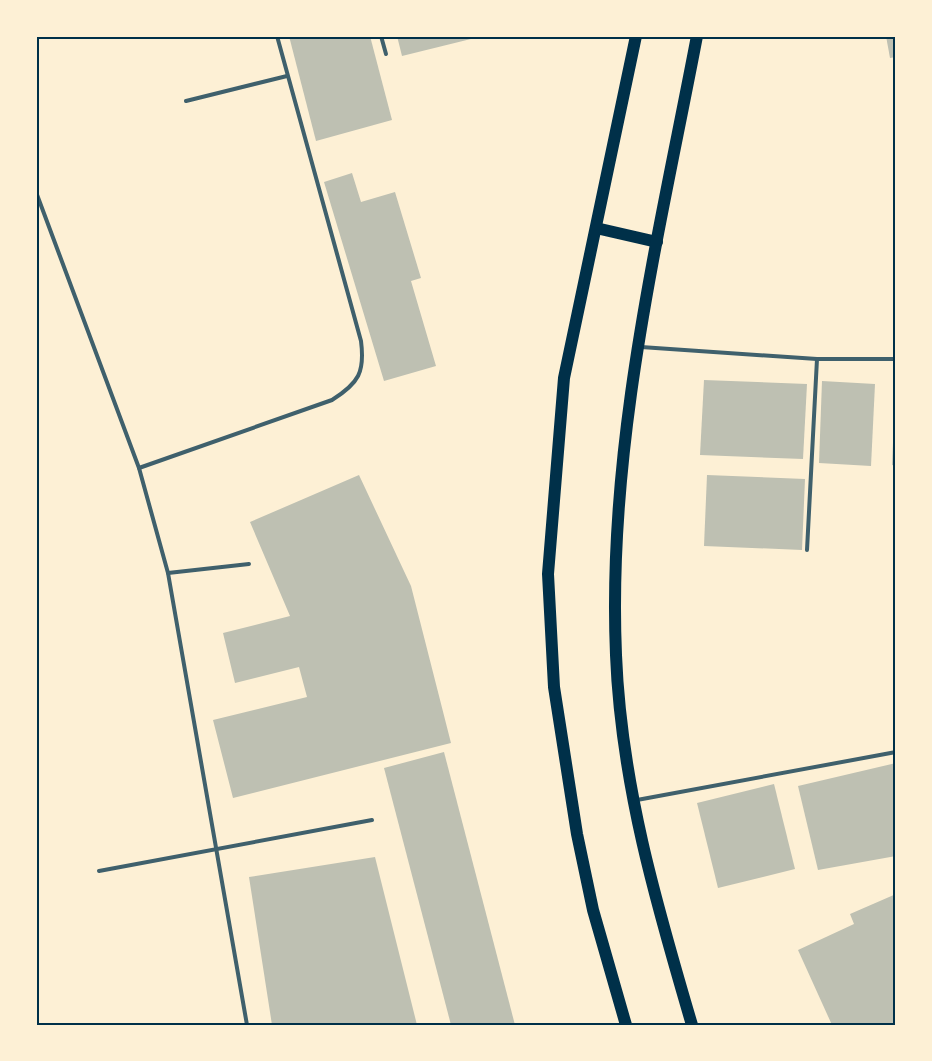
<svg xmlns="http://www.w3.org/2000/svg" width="932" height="1061" viewBox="0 0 932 1061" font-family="Quicksand,sans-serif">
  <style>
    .building { fill: #bec0b2 }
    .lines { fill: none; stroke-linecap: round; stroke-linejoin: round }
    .service { stroke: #3f606c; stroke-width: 4 }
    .primary { stroke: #003049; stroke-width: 12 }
    .neatline { fill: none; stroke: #003049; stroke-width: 2 }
  </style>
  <rect width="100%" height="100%" fill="#fdf0d5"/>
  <g class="building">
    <polygon points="289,36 370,36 392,120 316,141"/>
    <polygon points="397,36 479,36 479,37 402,56"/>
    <polygon points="886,36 896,36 896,57 890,58"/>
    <polygon points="352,173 361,202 395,192 421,278 411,281 436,366 384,381 324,182"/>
    <polygon points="704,380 807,384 803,459 700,455"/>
    <polygon points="822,381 875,384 871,466 819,463"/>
    <polygon points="894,420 896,420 896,466 892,465"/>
    <polygon points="359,475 411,586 451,743 233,798 213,720 307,697 299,667 235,683 223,633 290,616 250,522"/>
    <polygon points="707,475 805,479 802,550 704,546"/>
    <polygon points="444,752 515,1025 451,1025 384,768"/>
    <polygon points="896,763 896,856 818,870 798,786"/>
    <polygon points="774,784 795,869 718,888 697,803"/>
    <polygon points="375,857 417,1025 272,1025 249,877"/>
    <polygon points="896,894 896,1025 832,1025 798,950 854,924 850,914"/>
  </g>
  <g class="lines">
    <g class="service">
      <polyline points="381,36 386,54"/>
      <polyline points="186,101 287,76"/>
      <polyline points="36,192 139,468 168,573 247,1025"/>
      <polyline points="641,347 817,359 896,359"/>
      <path d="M139 468 332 400C359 383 365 372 361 341L277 36"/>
      <polyline points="807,550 817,359"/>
      <polyline points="168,573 249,564"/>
      <polyline points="637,800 896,752"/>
      <polyline points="99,871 372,820"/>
    </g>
    <g class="primary">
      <polyline points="596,228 657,242"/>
      <polyline points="626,1025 593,910 577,834 554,687 548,574 564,378 636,36"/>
      <path d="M692 1025C656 903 621 783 616 655 607 446 658 240 697 36"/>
    </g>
  </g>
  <rect width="932" height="1061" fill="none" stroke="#fdf0d5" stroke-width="75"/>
  <rect x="38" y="38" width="856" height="986" class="neatline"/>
</svg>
